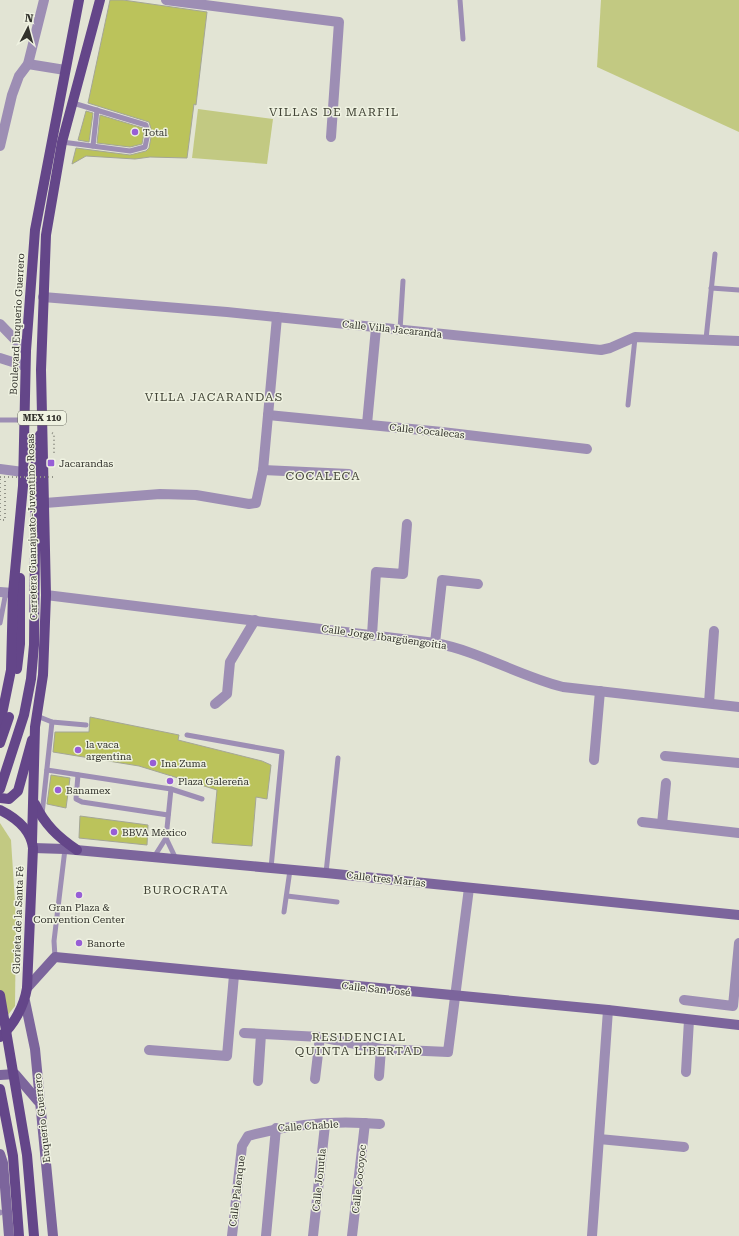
<svg xmlns="http://www.w3.org/2000/svg" width="739" height="1236" viewBox="0 0 739 1236" font-family="'Roboto Serif',serif">
  <style>
    .green { fill: #c2c982 }
    .building { fill: #bbc35b; stroke: #a4a696 }
    .lines { fill: none; stroke-linecap: round; stroke-linejoin: round }
    .path { stroke: #929388; stroke-width: 2; stroke-dasharray: 1 3; stroke-linecap: butt }
    .lane { stroke: #9d8eb4; stroke-width: 5 }
    .street { stroke: #9d8eb4; stroke-width: 10 }
    .secondary { stroke: #7c659c; stroke-width: 10 }
    .primary { stroke: #644689; stroke-width: 10 }
    .path-bridge { stroke: #929388; stroke-width: 2; stroke-dasharray: 1 3; stroke-linecap: butt }
    .primary-bridge { stroke: #644689; stroke-width: 10 }
    .poi-dot { fill: #975ed6; stroke: #eff2e1; stroke-width: 1.5 }
    .labels { text-anchor: middle; dominant-baseline: central; stroke-width: 3; stroke-linejoin: round; paint-order: stroke }
    .shield { fill: #eff2e1; stroke: #6b6c62; stroke-width: 1 }
    .shield-label { font-size: 9px; font-weight: bold; fill: #32322c }
    .poi-label { font-size: 10px; fill: #32322c; stroke: #eff2e1; text-anchor: start }
    .street-label { font-size: 10px; fill: #32322c; stroke: #eff2e1 }
    .quarter-label { font-size: 12px; letter-spacing: 1px; fill: #434537; stroke: #eff2e1 }
  </style>
  <rect width="100%" height="100%" fill="#e2e4d4"/>
  <g class="green">
    <polygon points="601,0 739,0 739,132 597,67"/>
    <polygon points="198,109 273,119 267,164 192,158"/>
    <polygon points="0,823 11,840 16,918 15,1006 0,1025"/>
  </g>
  <g class="building">
    <polygon points="110,0 123,0 207,12 196,105 194,104 187,158 150,157 135,159 86,156 72,164 76,148 130,155 146,151 149,148 152,132 149,122 88,103"/>
    <polygon points="86,111 93,113 89,142 78,140"/>
    <polygon points="100,115 143,128 144,133 142,144 130,147 97,143"/>
    <polygon points="90,717 179,735 178,740 262,761 271,765 267,799 256,797 252,846 212,843 217,790 139,766 53,752 55,732 89,732"/>
    <polygon points="51,775 70,778 66,808 47,804"/>
    <polygon points="80,816 148,825 147,845 79,838"/>
  </g>
  <g class="lines">
    <g class="path">
      <polyline points="52,433 54,434 54,453"/>
      <polyline points="0,479 0,520 5,520 5,479"/>
    </g>
    <g class="lane">
      <polyline points="460,0 463,39"/>
      <polyline points="62,142 130,151 145,147 148,133 146,125 73,103"/>
      <polyline points="93,146 97,110"/>
      <polyline points="711,288 739,290"/>
      <polyline points="400,330 403,281"/>
      <polyline points="706,339 715,254"/>
      <polyline points="628,405 635,338"/>
      <polyline points="0,420 25,420"/>
      <polyline points="0,623 6,592"/>
      <polyline points="37,716 52,722 86,725"/>
      <polyline points="187,735 282,752 271,868"/>
      <polyline points="47,770 171,789 202,799"/>
      <polyline points="78,775 76,799 82,802 168,815"/>
      <polyline points="42,814 52,722"/>
      <polyline points="166,838 176,859"/>
      <polyline points="154,857 166,838 171,789"/>
      <polyline points="326,873 338,758"/>
      <polyline points="287,896 337,902"/>
      <polyline points="284,912 290,870"/>
      <polyline points="55,957 54,941 65,849"/>
      <polyline points="0,1212 0,1213"/>
    </g>
    <g class="street">
      <polyline points="166,0 339,22 331,137"/>
      <polyline points="28,64 65,70"/>
      <polyline points="0,146 12,95 19,76 28,64 44,0"/>
      <polyline points="43,297 227,312 601,350 610,348 635,337 739,341"/>
      <polyline points="0,324 26,351"/>
      <polyline points="0,358 25,366"/>
      <polyline points="268,415 442,432 587,449"/>
      <polyline points="367,424 376,328"/>
      <polyline points="0,469 23,472"/>
      <polyline points="263,470 349,474"/>
      <polyline points="45,503 160,494 196,495 249,504 256,503 263,470 277,317"/>
      <polyline points="0,592 13,593"/>
      <path d="M46 595 435 643C479 651 519 676 563 687L739 707"/>
      <polyline points="372,635 376,572 403,574 407,524"/>
      <polyline points="435,643 442,580 478,584"/>
      <polyline points="709,703 714,631"/>
      <polyline points="215,704 227,694 230,662 255,620"/>
      <polyline points="665,756 739,763"/>
      <polyline points="594,760 600,691"/>
      <polyline points="642,822 739,833"/>
      <polyline points="662,824 666,783"/>
      <polyline points="684,1000 733,1006 739,943"/>
      <polyline points="244,1033 320,1037 381,1049 448,1052 469,888"/>
      <polyline points="149,1050 227,1056 234,975"/>
      <polyline points="686,1072 689,1020"/>
      <polyline points="379,1076 381,1049"/>
      <polyline points="315,1079 320,1037"/>
      <polyline points="258,1081 261,1034"/>
      <polyline points="599,1139 684,1147"/>
      <path d="M232 1236 242 1146 248 1136C290 1124 337 1120 380 1124"/>
      <polyline points="266,1236 276,1128"/>
      <polyline points="313,1236 325,1125"/>
      <polyline points="352,1236 365,1123"/>
      <polyline points="592,1236 608,1010"/>
    </g>
    <g class="secondary">
      <polyline points="33,848 65,849 326,873 739,915"/>
      <polyline points="27,988 55,957 608,1010 739,1025"/>
      <polyline points="25,1001 35,1049 53,1236"/>
      <polyline points="0,1075 15,1074 38,1101"/>
      <polyline points="0,1154 3,1163 9,1236"/>
    </g>
    <g class="primary">
      <polyline points="17,669 20,644 20,578"/>
      <polyline points="0,724 11,670 13,593 23,486 26,351 35,230 79,0"/>
      <polyline points="0,743 9,717"/>
      <polyline points="0,789 24,715 31,679 34,645 36,448 40,435"/>
      <polyline points="0,798 9,799 18,791 32,740"/>
      <path d="M35 804C45 825 58 837 77 850"/>
      <path d="M0 810C16 818 31 830 33 848L27 988C24 1006 14 1025 0 1037"/>
      <polyline points="32,842 35,727 43,675 46,595 41,370 46,235 62,142 100,0"/>
      <polyline points="0,1089 13,1156 19,1236"/>
    </g>
    <polyline class="path-bridge" points="0,477 53,477"/>
    <polyline class="primary-bridge" points="0,995 27,1155 34,1236"/>
  </g>
  <g class="poi-dot">
    <circle cx="135" cy="132" r="4"/>
    <rect x="47" y="459" width="8" height="8" rx="2"/>
    <circle cx="78" cy="750" r="4"/>
    <circle cx="153" cy="763" r="4"/>
    <circle cx="170" cy="781" r="4"/>
    <circle cx="58" cy="790" r="4"/>
    <circle cx="114" cy="832" r="4"/>
    <circle cx="79" cy="895" r="4"/>
    <circle cx="79" cy="943" r="4"/>
  </g>
  <g class="labels">
    <rect class="shield" x="18" y="411" width="48" height="14" rx="3"/>
    <g class="shield-label">
      <text x="42" y="418">MEX 110</text>
    </g>
    <g class="poi-label">
      <text x="143" y="132">Total</text>
      <text x="59" y="463">Jacarandas</text>
      <text x="86" y="744">la vaca<tspan x="86" dy="12">argentina</tspan></text>
      <text x="161" y="763">Ina Zuma</text>
      <text x="178" y="781">Plaza Galereña</text>
      <text x="66" y="790">Banamex</text>
      <text x="122" y="832">BBVA México</text>
      <text x="79" y="907" text-anchor="middle">Gran Plaza &amp;<tspan x="79" dy="12">Convention Center</tspan></text>
      <text x="87" y="943">Banorte</text>
    </g>
    <g class="street-label">
      <text transform="translate(17 324) rotate(-87)">Boulevard Euquerio Guerrero</text>
      <text transform="translate(392 329) rotate(6)">Calle Villa Jacaranda</text>
      <text transform="translate(427 431) rotate(6)">Calle Cocalecas</text>
      <text transform="translate(32 527) rotate(-91)">Carretera Guanajuato-Juventino Rosas</text>
      <text transform="translate(384 637) rotate(8)">Calle Jorge Ibargüengoitia</text>
      <text transform="translate(386 879) rotate(6)">Calle tres Marías</text>
      <text transform="translate(18 920) rotate(-88)">Glorieta de la Santa Fé</text>
      <text transform="translate(376 989) rotate(6)">Calle San José</text>
      <text transform="translate(42 1118) rotate(-96)">Euquerio Guerrero</text>
      <text transform="translate(308 1126) rotate(-4)">Calle Chable</text>
      <text transform="translate(359 1179) rotate(-84)">Calle Cocoyoc</text>
      <text transform="translate(319 1180) rotate(-84)">Calle Jonutla</text>
      <text transform="translate(237 1191) rotate(-83)">Calle Palenque</text>
    </g>
    <g class="quarter-label">
      <text x="334" y="112">VILLAS DE MARFIL</text>
      <text x="214" y="397">VILLA JACARANDAS</text>
      <text x="323" y="476">COCALECA</text>
      <text x="186" y="890">BUROCRATA</text>
      <text x="359" y="1037">RESIDENCIAL<tspan x="359" dy="14">QUINTA LIBERTAD</tspan></text>
    </g>
  </g>
  <g transform="translate(28 28) rotate(6)" stroke="#eff2e1" stroke-width="3" paint-order="stroke">
  <path d="M0-3L7 15L0 10L-7 15Z" fill="#32322c"/>
  <text y="-6" font-size="11" font-weight="bold" text-anchor="middle" fill="#32322c">N</text>
  </g>
</svg>
